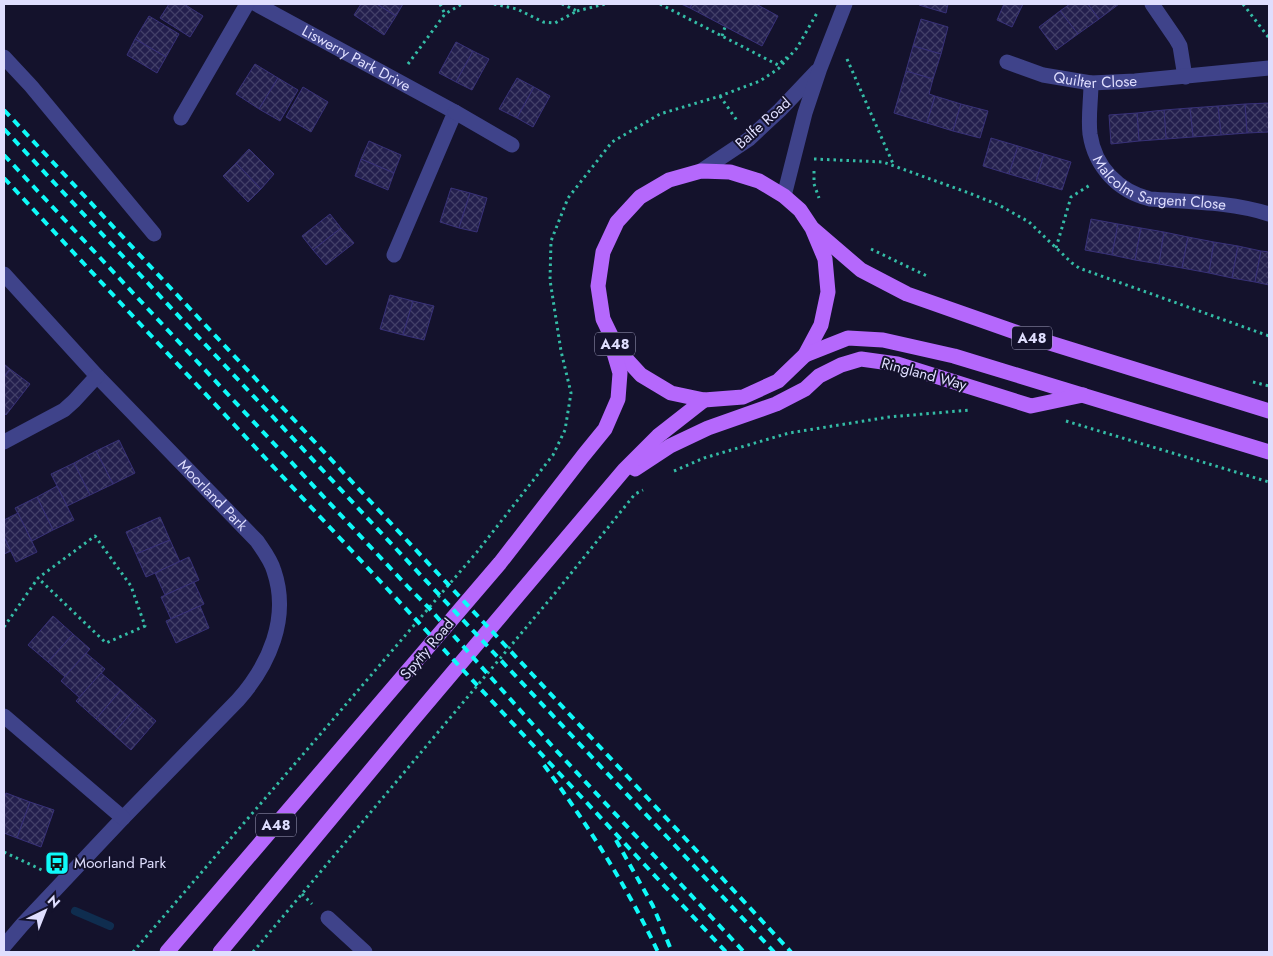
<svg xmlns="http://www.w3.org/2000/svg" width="1273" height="956" viewBox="0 0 1273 956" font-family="Jost,sans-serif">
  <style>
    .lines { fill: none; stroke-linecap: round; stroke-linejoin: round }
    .stream { stroke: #0f2d4f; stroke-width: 8 }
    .building { fill: url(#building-cross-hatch); stroke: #383178 }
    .path { stroke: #34bca6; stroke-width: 3; stroke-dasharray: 2.5 4; stroke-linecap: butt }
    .minor { stroke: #3f438a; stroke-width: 15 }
    .major { stroke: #b568fc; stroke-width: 15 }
    .rail { stroke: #0ffaf9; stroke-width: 4; stroke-dasharray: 8 6; stroke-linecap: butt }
    .labels { text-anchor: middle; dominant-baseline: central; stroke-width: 4; stroke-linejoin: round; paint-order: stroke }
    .shield { fill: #14122c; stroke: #a2a1bf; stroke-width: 1 }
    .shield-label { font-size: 14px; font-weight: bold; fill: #dfdefe }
    .street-label { font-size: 15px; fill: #dfdefe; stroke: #14122c }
    .poi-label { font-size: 15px; fill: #dfdefe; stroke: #14122c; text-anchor: start }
  </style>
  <defs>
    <pattern id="building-cross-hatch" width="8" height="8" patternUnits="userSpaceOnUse" patternTransform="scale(1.25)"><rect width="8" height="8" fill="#231f4d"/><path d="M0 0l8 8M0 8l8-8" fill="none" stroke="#423f68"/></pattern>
  </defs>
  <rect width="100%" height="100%" fill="#14122c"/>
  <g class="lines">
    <polyline class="stream" points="75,911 110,926"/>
  </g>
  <g class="building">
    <polygon points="169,4 184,4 203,16 190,37 160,18"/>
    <polygon points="361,4 377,4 396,16 384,35 354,15"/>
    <polygon points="377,4 403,4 396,16"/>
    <polygon points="681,4 692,4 690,8"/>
    <polygon points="692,4 756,4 778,16 762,46 690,8"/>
    <polygon points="919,4 948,4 946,13 919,5"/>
    <polygon points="1004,4 1023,4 1012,27 997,20"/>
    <polygon points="1070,4 1088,4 1099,19 1078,34 1060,11"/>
    <polygon points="1088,4 1119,4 1099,19"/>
    <polygon points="1060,11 1078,34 1056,50 1039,27"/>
    <polygon points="149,16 179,34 166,57 135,39"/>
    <polygon points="921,19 948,27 941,54 913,46"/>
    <polygon points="135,39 166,57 157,73 127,55"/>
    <polygon points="456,42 473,51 456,82 439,73"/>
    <polygon points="913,46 941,54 933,79 906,71"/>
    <polygon points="473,51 489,59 472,90 456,82"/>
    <polygon points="255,64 278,78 259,109 236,94"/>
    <polygon points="906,71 933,79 929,94 935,96 927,123 894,113"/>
    <polygon points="278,78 298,90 280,121 259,109"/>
    <polygon points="517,78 534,87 517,118 499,109"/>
    <polygon points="303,87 328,102 311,132 286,117"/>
    <polygon points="534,87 550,96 533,127 517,118"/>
    <polygon points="935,96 961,104 953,131 927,123"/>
    <polygon points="1269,103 1269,132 1247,133 1245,104"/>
    <polygon points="961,104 988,111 980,138 953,131"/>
    <polygon points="1245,104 1247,133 1221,135 1218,106"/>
    <polygon points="1218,106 1221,135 1193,137 1190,108"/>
    <polygon points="1190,108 1193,137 1166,139 1164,110"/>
    <polygon points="1164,110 1166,139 1139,141 1137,113"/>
    <polygon points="1137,113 1139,141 1111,144 1109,115"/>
    <polygon points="991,138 1018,146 1009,174 983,166"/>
    <polygon points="369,141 401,155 394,173 361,159"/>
    <polygon points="1018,146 1044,154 1036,182 1009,174"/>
    <polygon points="249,149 274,174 261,189 236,163"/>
    <polygon points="1044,154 1071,162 1062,190 1036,182"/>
    <polygon points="361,159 394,173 388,190 355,176"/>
    <polygon points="236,163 261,189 248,202 223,176"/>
    <polygon points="451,188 470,193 459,228 440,222"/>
    <polygon points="470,193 487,198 477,232 459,228"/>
    <polygon points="330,214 341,228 313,250 302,236"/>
    <polygon points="1091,219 1118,224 1112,255 1085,250"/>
    <polygon points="1118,224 1141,228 1135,260 1112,255"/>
    <polygon points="341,228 354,243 326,265 313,250"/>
    <polygon points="1141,228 1164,232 1159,264 1135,260"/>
    <polygon points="1164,232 1188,237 1182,268 1159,264"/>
    <polygon points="1188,237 1214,242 1209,273 1182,268"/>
    <polygon points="1214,242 1238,246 1232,278 1209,273"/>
    <polygon points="1238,246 1261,251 1255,282 1232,278"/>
    <polygon points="1261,251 1269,252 1269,285 1255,282"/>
    <polygon points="390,295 413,301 403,335 380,329"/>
    <polygon points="413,301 434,306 424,340 403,335"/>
    <polygon points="4,364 10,369 4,377"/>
    <polygon points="10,369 30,384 6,415 4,413 4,377"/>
    <polygon points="119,440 135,473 113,484 96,451"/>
    <polygon points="96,451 113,484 90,495 74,463"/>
    <polygon points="74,463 90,495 67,506 51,474"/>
    <polygon points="57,486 74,520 53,530 37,497"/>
    <polygon points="37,497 53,530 32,541 15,508"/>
    <polygon points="18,513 37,552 16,562 4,537 4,520"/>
    <polygon points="160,517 170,540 136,554 126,532"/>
    <polygon points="4,537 11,551 4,554"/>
    <polygon points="170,540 180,562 146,577 136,554"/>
    <polygon points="189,557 199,580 165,595 155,573"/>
    <polygon points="194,582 204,604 171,619 161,597"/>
    <polygon points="200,606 209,628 176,643 166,621"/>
    <polygon points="53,616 73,634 48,662 28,645"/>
    <polygon points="73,634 90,649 65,677 48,662"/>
    <polygon points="86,653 105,669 80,698 61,681"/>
    <polygon points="101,673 121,690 96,719 76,701"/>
    <polygon points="121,690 138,705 113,734 96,719"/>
    <polygon points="138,705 156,721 131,750 113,734"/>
    <polygon points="6,793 30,802 17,838 4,833 4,798"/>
    <polygon points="30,802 54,810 41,847 17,838"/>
  </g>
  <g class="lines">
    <g class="path">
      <polyline points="440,4 445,14"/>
      <polyline points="494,4 517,9 543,22 555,23 577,11 562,4"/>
      <polyline points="660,4 778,65 787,57"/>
      <polyline points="1243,4 1269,38"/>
      <polyline points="577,11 605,4"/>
      <polyline points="722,36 725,27"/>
      <polyline points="847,59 894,166"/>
      <polyline points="408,64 445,14 462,4"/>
      <polyline points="720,96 738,122"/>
      <polyline points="814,159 883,162 969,193 999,205 1029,222 1072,263 1079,268 1269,336"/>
      <polyline points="814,171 814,184 819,198"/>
      <polyline points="1056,248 1071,197 1090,185"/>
      <polyline points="871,249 929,277"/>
      <polyline points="1253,382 1269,386"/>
      <polyline points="1066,421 1269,482"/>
      <polyline points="674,471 704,458 789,433 889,417 970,410"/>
      <polyline points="4,627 38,578 95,536 131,586 145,626 106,643 38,578"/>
      <polyline points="4,852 44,871"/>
      <polyline points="302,894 312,904"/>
      <polyline points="133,952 477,552 553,455 565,430 571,393 561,351 550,280 551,241 568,198 612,142 660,114 720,96 760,81 778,69 797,48 817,13"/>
      <polyline points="253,952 556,592 635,494 643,490"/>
    </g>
    <g class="minor">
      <path id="s1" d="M256 4 455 112 394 255"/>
      <polyline points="1152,4 1176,39 1180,46 1185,77"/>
      <polyline points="4,57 31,86 154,234"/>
      <path id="s2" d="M1007 62 1043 75 1091 83 1135 81 1269 68"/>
      <path id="s3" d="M1091 83C1091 100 1088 117 1090 134 1095 167 1118 191 1150 199 1190 202 1231 202 1269 214"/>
      <polyline points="455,112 512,145"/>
      <polyline points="181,118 247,4"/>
      <polyline points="701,171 749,139 780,110 817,71"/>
      <polyline points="784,196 805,113 820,68 845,4"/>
      <path id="s4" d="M4 274 97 376 257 541C263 550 271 560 274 571 290 618 269 665 238 700L123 818 22 925 4 946"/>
      <polyline points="4,442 64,410 74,401 97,376"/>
      <polyline points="4,716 123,818"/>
      <polyline points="328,918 365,952"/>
    </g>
    <g class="major">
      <polyline points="812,228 825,259 828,292 821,325 805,355 778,381 743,397 704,400 671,393 641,375 618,350 603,319 598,286 603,252 617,222 640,197 669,180 701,171 730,172 759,181 784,196 800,210 812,228 861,270 907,294 1021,334 1269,411"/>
      <polyline points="805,355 848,338 883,340 954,356 1269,452"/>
      <polyline points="635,469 670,446 708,428 776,404 805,389 819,376 841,365 861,359 897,364 1031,406 1083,395"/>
      <polyline points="167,952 500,563 583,456 605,429 618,399 620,373 612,346"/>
      <polyline points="220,952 411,722 624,470 658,436 704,400"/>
    </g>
    <g class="rail">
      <polyline points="4,110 532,674 791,952"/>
      <polyline points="4,129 414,568 669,839 774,952"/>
      <polyline points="4,155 409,588 429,608 553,747 744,952"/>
      <polyline points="4,178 726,952"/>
      <path d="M544 765C587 824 627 886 658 952"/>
      <polyline points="616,840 653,906 672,952"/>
    </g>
  </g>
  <defs>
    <g id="bus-square" transform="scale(1.25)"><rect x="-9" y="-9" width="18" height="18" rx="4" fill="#0ffaf9" stroke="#14122c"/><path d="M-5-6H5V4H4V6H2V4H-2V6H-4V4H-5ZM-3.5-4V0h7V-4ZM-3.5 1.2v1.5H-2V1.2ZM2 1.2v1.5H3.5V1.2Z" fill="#111"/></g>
  </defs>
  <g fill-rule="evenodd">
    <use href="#bus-square" x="57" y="863"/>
  </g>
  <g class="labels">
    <g class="shield">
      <rect x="1012" y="326.5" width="40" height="23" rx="4"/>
      <rect x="595" y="332.5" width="40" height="23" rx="4"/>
      <rect x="256" y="813.5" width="40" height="23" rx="4"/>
    </g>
    <g class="shield-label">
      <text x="1032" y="338">A48</text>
      <text x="615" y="344">A48</text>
      <text x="276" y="825">A48</text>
    </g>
    <g class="street-label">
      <text stroke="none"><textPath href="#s1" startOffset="114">Liswerry Park Drive</textPath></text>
      <text stroke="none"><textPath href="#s2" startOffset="91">Quilter Close</textPath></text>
      <text transform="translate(763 123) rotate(-42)">Balfe Road</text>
      <text stroke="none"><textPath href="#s3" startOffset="148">Malcolm Sargent Close</textPath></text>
      <text transform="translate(924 374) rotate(15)">Ringland Way</text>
      <text stroke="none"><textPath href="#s4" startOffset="304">Moorland Park</textPath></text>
      <text transform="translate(427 649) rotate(-50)">Spytty Road</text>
    </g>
    <g class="poi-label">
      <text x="74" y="863">Moorland Park</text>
    </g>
  </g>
  <rect width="1273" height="956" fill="none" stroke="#dfdefe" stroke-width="10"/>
  <g transform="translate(45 911) rotate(43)" stroke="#14122c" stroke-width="4" paint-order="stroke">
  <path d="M0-4L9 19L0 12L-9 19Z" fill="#dfdefe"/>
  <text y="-8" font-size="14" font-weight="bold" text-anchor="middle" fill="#dfdefe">N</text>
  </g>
</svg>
